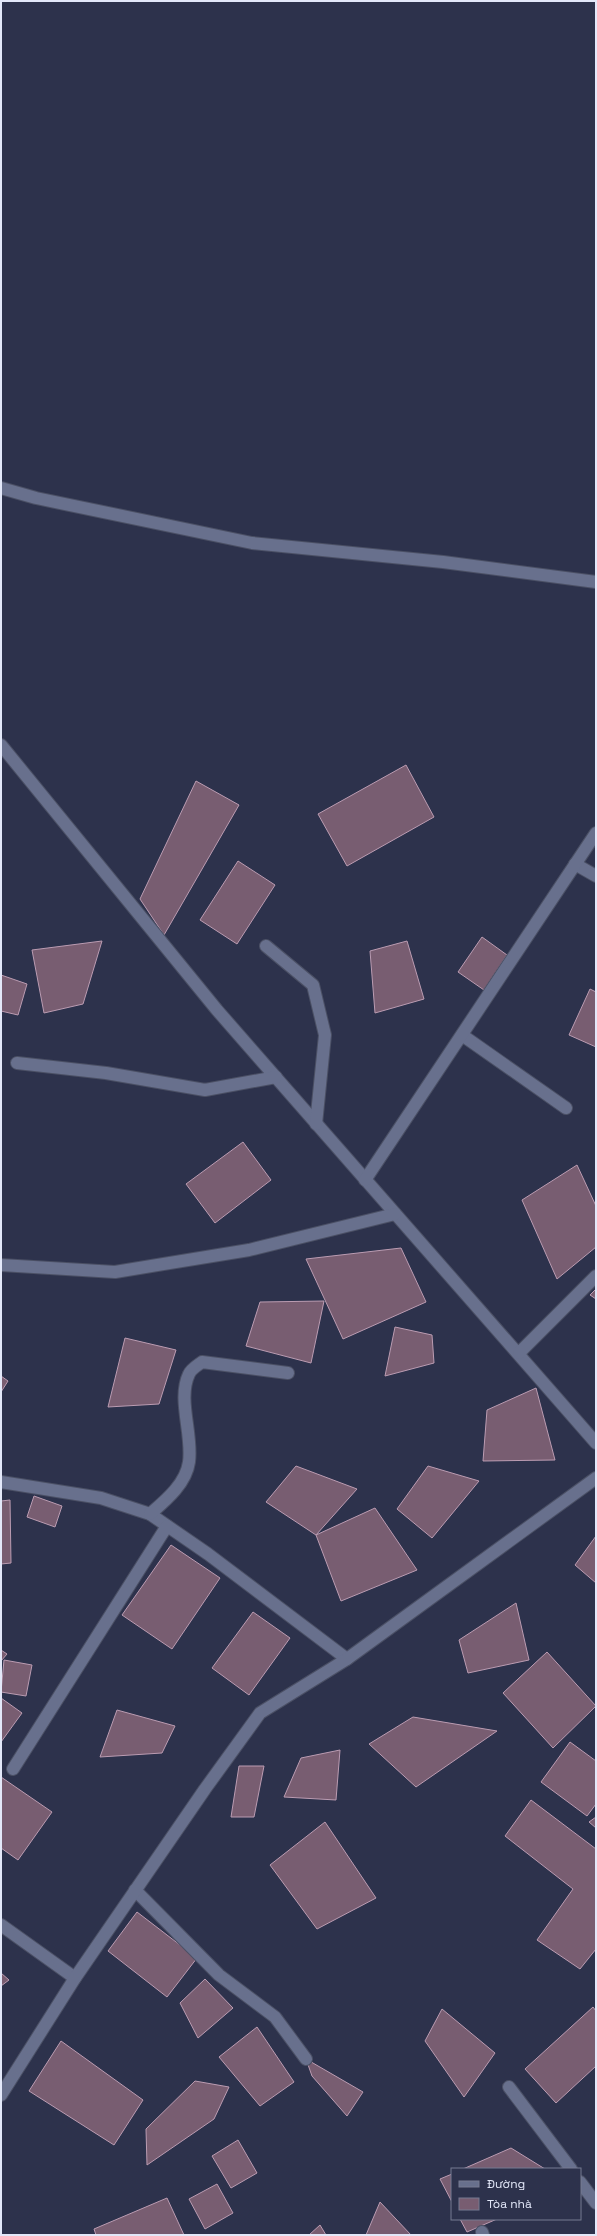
<svg xmlns="http://www.w3.org/2000/svg" width="597" height="2236" viewBox="0 0 597 2236" font-family="'Space Grotesk',sans-serif">
  <style>
    .building { fill: #785d71; stroke: #bb9cb2 }
    .lines { fill: none; stroke-linecap: round; stroke-linejoin: round }
    .minor-casing { stroke: #4b5065; stroke-width: 14 }
    .minor { stroke: #68708d; stroke-width: 12 }
  </style>
  <rect width="100%" height="100%" fill="#2d324c"/>
  <g class="building">
    <polygon points="406,765 434,817 347,866 318,814"/>
    <polygon points="196,781 239,805 164,935 140,899"/>
    <polygon points="238,861 275,885 237,944 200,920"/>
    <polygon points="482,937 507,955 484,990 458,972"/>
    <polygon points="102,941 83,1004 44,1013 32,950"/>
    <polygon points="407,941 424,999 375,1013 370,951"/>
    <polygon points="1,975 27,984 18,1015 1,1011"/>
    <polygon points="590,989 596,992 596,1047 569,1035"/>
    <polygon points="243,1142 271,1180 215,1223 186,1184"/>
    <polygon points="577,1165 596,1206 596,1247 557,1279 522,1200"/>
    <polygon points="401,1248 426,1302 343,1339 306,1259"/>
    <polygon points="596,1289 596,1299 590,1295"/>
    <polygon points="324,1301 311,1363 246,1346 260,1302"/>
    <polygon points="395,1327 432,1335 434,1363 385,1376"/>
    <polygon points="125,1338 176,1350 159,1404 108,1407"/>
    <polygon points="1,1376 8,1381 1,1392"/>
    <polygon points="536,1388 555,1460 483,1461 487,1410"/>
    <polygon points="296,1466 357,1489 316,1535 266,1502"/>
    <polygon points="428,1466 479,1481 432,1538 397,1509"/>
    <polygon points="34,1496 62,1506 55,1527 27,1517"/>
    <polygon points="10,1500 11,1563 1,1564 1,1501"/>
    <polygon points="375,1508 417,1570 341,1601 316,1535"/>
    <polygon points="596,1536 596,1583 575,1565"/>
    <polygon points="171,1545 220,1578 172,1649 122,1615"/>
    <polygon points="516,1603 529,1660 468,1673 459,1640"/>
    <polygon points="253,1612 290,1638 249,1695 212,1668"/>
    <polygon points="1,1650 7,1654 1,1661"/>
    <polygon points="547,1652 596,1706 553,1748 503,1693"/>
    <polygon points="4,1660 32,1665 26,1696 1,1692"/>
    <polygon points="1,1698 22,1713 1,1742"/>
    <polygon points="117,1710 175,1726 162,1753 100,1757"/>
    <polygon points="413,1717 497,1731 416,1787 369,1744"/>
    <polygon points="570,1742 596,1761 596,1804 587,1816 541,1782"/>
    <polygon points="340,1750 336,1800 284,1797 301,1758"/>
    <polygon points="239,1766 264,1766 254,1817 231,1817"/>
    <polygon points="1,1777 52,1812 18,1860 1,1848"/>
    <polygon points="531,1800 596,1849 596,1949 580,1969 537,1940 573,1889 505,1836"/>
    <polygon points="596,1817 596,1828 589,1822"/>
    <polygon points="325,1822 376,1898 317,1929 270,1865"/>
    <polygon points="137,1912 197,1958 167,1997 108,1951"/>
    <polygon points="1,1973 9,1980 1,1986"/>
    <polygon points="205,1979 233,2008 198,2038 180,2003"/>
    <polygon points="593,2007 596,2011 596,2066 556,2103 525,2069"/>
    <polygon points="442,2009 495,2053 464,2097 425,2041"/>
    <polygon points="257,2027 294,2082 260,2106 219,2057"/>
    <polygon points="61,2041 143,2100 114,2145 29,2091"/>
    <polygon points="306,2059 363,2092 347,2116 312,2076"/>
    <polygon points="195,2081 229,2087 214,2119 147,2165 146,2129"/>
    <polygon points="238,2140 257,2173 231,2188 212,2156"/>
    <polygon points="511,2148 545,2169 463,2169"/>
    <polygon points="452,2174 452,2202 440,2179"/>
    <polygon points="217,2184 233,2213 205,2229 189,2199"/>
    <polygon points="167,2198 184,2235 96,2235 94,2229"/>
    <polygon points="380,2202 411,2235 366,2235"/>
    <polygon points="460,2219 497,2219 467,2232"/>
    <polygon points="320,2225 326,2235 309,2235"/>
  </g>
  <g class="lines">
    <g class="minor-casing">
      <g id="minor">
        <polyline points="1,488 36,498 252,543 443,562 596,582"/>
        <polyline points="1,745 217,1010 596,1443"/>
        <polyline points="575,864 596,876"/>
        <polyline points="266,946 313,985 325,1035 316,1124"/>
        <polyline points="462,1035 566,1108"/>
        <polyline points="17,1063 106,1073 205,1090 276,1077"/>
        <polyline points="365,1180 596,833"/>
        <polyline points="1,1265 115,1272 249,1250 395,1214"/>
        <polyline points="519,1353 596,1276"/>
        <polyline points="1,1482 101,1498 150,1514 208,1554 347,1659"/>
        <path d="M150 1514C165 1501 186 1484 189 1462 193 1434 177 1399 189 1374 191 1369 198 1365 202 1362L288 1373"/>
        <polyline points="13,1769 167,1526"/>
        <polyline points="135,1890 219,1975 275,2017 306,2059"/>
        <polyline points="1,1925 75,1978"/>
        <polyline points="509,2087 571,2169"/>
        <polyline points="1,2095 75,1978 205,1789 260,1713 347,1659 596,1478"/>
        <polyline points="580,2182 596,2203"/>
        <polyline points="482,2232 483,2235"/>
      </g>
    </g>
    <use href="#minor" class="minor"/>
  </g>
  <rect width="597" height="2236" fill="none" stroke="#e3e8f9" stroke-width="4"/>
  <rect x="451" y="2168" width="130" height="52" fill="#2d324c" stroke="#767b91"/>
  <rect x="459" y="2181" width="20" height="6" fill="#68708d" stroke="#767b91"/>
  <text x="487" y="2188" font-size="12" fill="#e3e8f9">Đường</text>
  <rect x="459" y="2198" width="20" height="12" fill="#785d71" stroke="#767b91"/>
  <text x="487" y="2208" font-size="12" fill="#e3e8f9">Tòa nhà</text>
</svg>
